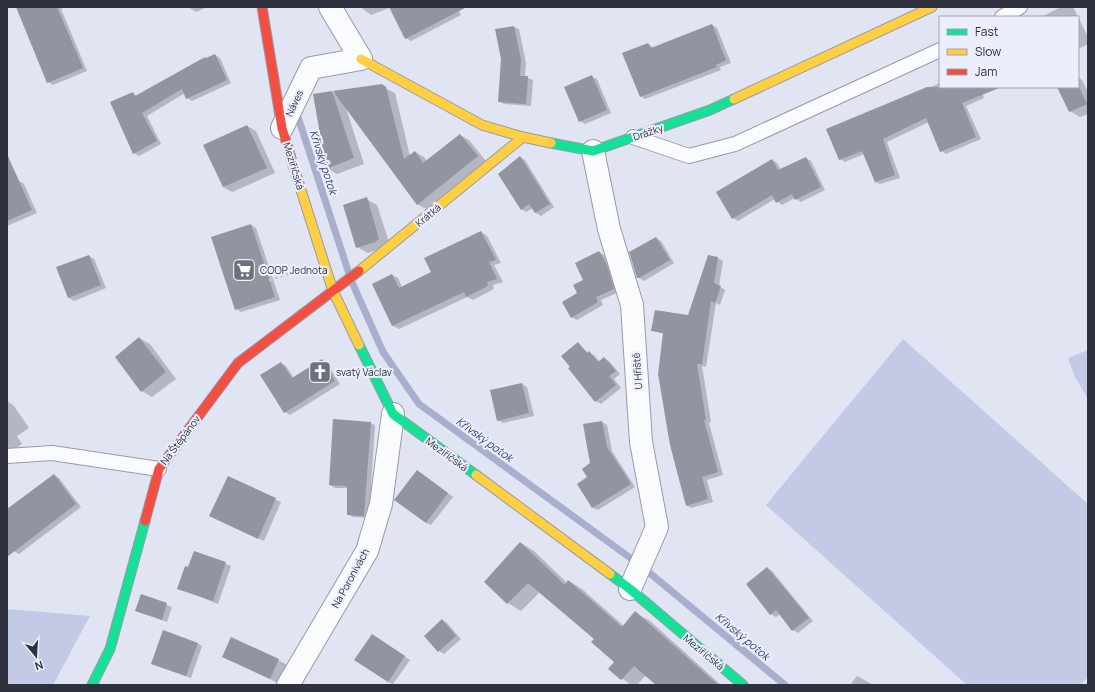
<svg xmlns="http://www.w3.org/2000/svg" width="1095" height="692" viewBox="0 0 1095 692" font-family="Manrope,sans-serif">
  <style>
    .green { fill: #c4cae5 }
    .shadow { fill: #0003 }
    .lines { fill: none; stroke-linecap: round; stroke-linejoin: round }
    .stream { stroke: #a8aecc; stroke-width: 7 }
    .building { fill: #9294a0 }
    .lane-casing { stroke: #989ba7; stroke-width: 16 }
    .street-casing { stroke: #989ba7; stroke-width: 24 }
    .fast-casing { stroke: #989ba7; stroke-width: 11 }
    .slow-casing { stroke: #989ba7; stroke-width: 11 }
    .jam-casing { stroke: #989ba7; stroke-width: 11 }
    .path { stroke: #c5c6cc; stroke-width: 2.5; stroke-dasharray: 3 3; stroke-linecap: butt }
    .lane { stroke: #fafbfd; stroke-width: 14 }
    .street { stroke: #fafbfd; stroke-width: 22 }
    .fast { stroke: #16e098; stroke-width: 9 }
    .slow { stroke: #ffcf43; stroke-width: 9 }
    .jam { stroke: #f24e42; stroke-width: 9 }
    .labels { text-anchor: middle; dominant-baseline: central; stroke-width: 4; stroke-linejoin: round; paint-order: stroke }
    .street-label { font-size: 10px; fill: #2f313e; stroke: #ebeefb }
    .poi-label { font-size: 10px; fill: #2f313e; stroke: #ebeefb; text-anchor: start }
    .water-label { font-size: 11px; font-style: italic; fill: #353b6e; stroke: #ebeefb }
  </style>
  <rect width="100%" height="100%" fill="#e1e4f2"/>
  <g class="green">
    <polygon points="903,339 1088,504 1088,677 1080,685 967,685 766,505"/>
    <polygon points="1088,350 1088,399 1075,377 1068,358"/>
    <polygon points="7,609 90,616 53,685 7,685"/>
  </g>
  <g class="shadow">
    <polygon points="17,7 66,7 61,9 87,71 53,85 48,82"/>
    <polygon points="188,7 207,7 196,12"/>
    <polygon points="360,7 388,7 389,8 371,15"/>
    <polygon points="401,7 457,7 461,15 411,41 406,38"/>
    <polygon points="1061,7 1073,7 1078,17 1041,17"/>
    <polygon points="1078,17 1088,37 1088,44 1078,49"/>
    <polygon points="712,25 717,28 731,63 720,67 721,70 645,99 640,96 648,44 654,48"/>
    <polygon points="514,27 519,29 526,63 525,77 533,80 531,106 504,104 499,101 502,59 496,30"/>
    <polygon points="215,55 220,58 231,83 192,101 187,98 185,93 147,116 161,144 139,156 134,153 133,94 137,96"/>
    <polygon points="592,77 597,79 611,113 585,124 580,121"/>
    <polygon points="1078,77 1082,80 1088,92 1088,114 1080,117 1070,111 1058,87 1078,87"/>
    <polygon points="940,83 940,87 980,87 984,98 966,106 981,139 946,154 941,151 929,122 887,142 900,178 880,184 875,182 864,154 845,162 840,159 827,130"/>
    <polygon points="381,86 395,93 410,156 415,152 424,157 427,161 460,135 469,140 486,161 426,209 417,204 346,108 364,164 337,174 327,168 332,92 335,94 334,92"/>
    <polygon points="247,126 256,131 275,173 232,192 223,187"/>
    <polygon points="520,157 525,160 554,207 541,216 536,213 533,208 526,212 521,209"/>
    <polygon points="806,158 811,161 825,190 801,202 795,198 782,205 775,199 738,221 733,218 772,160 777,163 781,170"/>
    <polygon points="19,181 24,184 37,213 7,226 7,186"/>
    <polygon points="366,199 377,205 390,245 368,253 357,247"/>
    <polygon points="251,225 256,228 280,300 241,312 236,309"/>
    <polygon points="481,232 487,236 501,263 494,265 503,282 493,285 494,289 473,300 467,297 399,329 393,326 373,284 392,275 398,278 402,287 433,273"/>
    <polygon points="656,238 661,241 674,263 644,281 638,277"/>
    <polygon points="599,252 604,255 619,292 601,300 603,305 577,320 572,317 579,294"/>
    <polygon points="89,256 94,259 106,288 74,301 69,298 58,268"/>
    <polygon points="718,258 723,261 719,286 725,290 720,305 716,303 706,367 702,366 711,422 709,423 723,475 707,480 713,502 691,508 686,505 664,334 652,330 689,316"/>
    <polygon points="139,338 150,344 176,379 152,397 142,391"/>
    <polygon points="578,343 588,353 594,355 599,361 604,358 609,361 620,374 614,379 621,388 601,404 596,401 571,367"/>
    <polygon points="322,360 327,363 340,384 290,415 285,412 262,376 281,363 286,366 294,378"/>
    <polygon points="522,384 527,387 534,416 503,423 498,420"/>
    <polygon points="7,401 14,406 29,428 17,436 22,444 9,453 7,452"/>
    <polygon points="602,422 607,425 612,451 635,487 598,510 593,508 578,484 589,478"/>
    <polygon points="370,423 375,425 369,518 353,517 348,514 348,488 335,488 330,485"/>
    <polygon points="422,474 453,497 431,525 426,523"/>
    <polygon points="54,475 59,478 81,507 19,554 14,551 7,542 7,511"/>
    <polygon points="228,478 281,502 264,541 216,519"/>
    <polygon points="521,543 534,551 567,583 569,581 582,589 624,626 635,613 649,620 721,685 657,685 646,675 637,685 631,685 609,669 615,661 595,639 540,592 521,611 508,603 485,582"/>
    <polygon points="195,552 231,566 218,604 178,588"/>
    <polygon points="767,568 772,571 813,621 798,633 793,630 780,614 776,617 770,614"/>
    <polygon points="142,595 172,607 167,622 137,611"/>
    <polygon points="442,620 447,623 461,639 444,654 439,651"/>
    <polygon points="377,638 410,660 393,684 388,682"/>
    <polygon points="197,643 202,646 191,678 157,666"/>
    <polygon points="223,656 278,660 289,666 280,684"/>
    <polygon points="857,676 870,683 872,685 850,685"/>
  </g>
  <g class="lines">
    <polyline class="stream" points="298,117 351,280 383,352 419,404 640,565 785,685"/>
  </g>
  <g class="building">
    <polygon points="16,7 57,7 83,68 47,83"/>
    <polygon points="389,7 467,7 405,39"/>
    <polygon points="712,24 726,60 716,65 717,67 640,97 622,53 648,43 651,48"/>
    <polygon points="514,26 521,60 520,76 528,76 526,104 498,102 501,59 495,29"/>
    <polygon points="215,54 227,80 186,99 182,89 142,113 157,141 133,154 110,102 133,92 135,96 205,57 206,58"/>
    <polygon points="592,75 607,110 579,122 564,87"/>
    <polygon points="382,84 386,87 404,159 415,151 423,163 460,134 478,156 417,205 333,91"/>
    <polygon points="927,87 999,88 962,103 976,137 940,152 926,118 883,139 895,175 875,182 862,151 839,160 826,129"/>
    <polygon points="1057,87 1079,87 1087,104 1069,112"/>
    <polygon points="332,91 354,158 326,169 313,94"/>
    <polygon points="247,125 267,168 223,187 203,145"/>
    <polygon points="7,154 32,210 7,221"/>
    <polygon points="520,156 550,204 535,213 529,204 521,210 498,174"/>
    <polygon points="806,157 821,187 795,200 792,194 776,203 772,195 732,219 716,192 772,159 778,170"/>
    <polygon points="367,197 379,239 375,242 356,248 343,205"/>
    <polygon points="251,224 275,297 235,310 211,237"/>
    <polygon points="481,231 496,260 489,262 497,279 487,282 488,286 466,297 464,292 392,326 372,284 392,274 399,288 431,272 424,258"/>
    <polygon points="656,237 670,260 639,278 637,278 629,252"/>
    <polygon points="599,251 607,265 614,289 596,297 598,302 571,318 562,302 577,293 573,285 583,280 575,263"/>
    <polygon points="89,255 101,285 68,298 56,267"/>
    <polygon points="708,255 718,257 714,283 721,286 715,303 711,301 702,364 697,364 706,420 704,420 718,472 702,477 708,499 686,506 670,445 658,374 663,333 651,331 655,310 688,315"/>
    <polygon points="139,337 166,372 141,392 115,357"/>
    <polygon points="578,342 587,353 589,351 598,362 604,357 616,371 609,376 616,385 595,402 568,368 570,367 561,356"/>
    <polygon points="322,359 335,381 284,413 260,375 281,362 292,378"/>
    <polygon points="522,383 529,413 497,421 490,390"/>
    <polygon points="333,419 371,422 364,516 347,515 347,486 329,485"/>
    <polygon points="602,421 607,447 631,484 592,508 577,484 587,477 582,469 590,463 583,424"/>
    <polygon points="417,470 448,493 426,523 394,500"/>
    <polygon points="54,474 76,504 7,557 7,509"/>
    <polygon points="228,476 276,498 258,539 209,516"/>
    <polygon points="520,542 565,585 568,580 622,627 635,611 718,685 656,685 634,666 621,680 608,669 614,662 591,642 594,639 528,583 507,604 484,582"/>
    <polygon points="194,551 226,562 213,601 177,589 185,566 188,567"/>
    <polygon points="767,567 809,618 792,631 776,610 770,615 746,584"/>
    <polygon points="141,594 167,603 162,620 135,611"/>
    <polygon points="442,619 456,636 438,652 424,636"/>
    <polygon points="163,630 198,643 186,676 151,664"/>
    <polygon points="372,634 405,656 388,682 354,660"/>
    <polygon points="231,637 279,659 270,679 222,657"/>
  </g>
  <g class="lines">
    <g class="lane-casing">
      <g id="lane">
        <polyline points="1002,17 1020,7"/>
        <polyline points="633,137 689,156 735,144 940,50"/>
        <polyline points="7,456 52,453 159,469"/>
      </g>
    </g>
    <g class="street-casing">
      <g id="street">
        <polyline points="282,128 311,68 361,59 330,7"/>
        <polyline points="593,151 609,229 632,305 641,442 657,527 630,589"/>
        <polyline points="288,685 367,551 381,504 393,414"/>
      </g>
    </g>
    <g class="fast-casing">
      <g id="fast">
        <polyline points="551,143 593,151 710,110 734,99"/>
        <polyline points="359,345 393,414 476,475"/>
        <polyline points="610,574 630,589 743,685"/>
        <polyline points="92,685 110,649 145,521"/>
      </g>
    </g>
    <g class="slow-casing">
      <g id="slow">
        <polyline points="361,59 482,125 523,137 551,143"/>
        <polyline points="734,99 932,7"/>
        <polyline points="294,168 333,291 359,345"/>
        <polyline points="359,271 523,137"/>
        <polyline points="476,475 610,574"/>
      </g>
    </g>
    <g class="jam-casing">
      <g id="jam">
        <polyline points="262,7 282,128 294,168"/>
        <polyline points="145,521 159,469 238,363 359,271"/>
      </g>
    </g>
    <polyline class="path" points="269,280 303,269"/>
    <use href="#lane" class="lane"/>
    <use href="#street" class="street"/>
    <use href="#fast" class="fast"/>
    <use href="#slow" class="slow"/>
    <use href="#jam" class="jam"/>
  </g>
  <defs>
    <g id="supermarket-square" transform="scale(1.15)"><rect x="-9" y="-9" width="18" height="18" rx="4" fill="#6d707d" stroke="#ebeefb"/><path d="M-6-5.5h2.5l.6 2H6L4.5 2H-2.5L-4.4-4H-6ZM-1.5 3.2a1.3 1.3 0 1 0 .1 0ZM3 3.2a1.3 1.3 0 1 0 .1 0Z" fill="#fff"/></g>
    <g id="church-square" transform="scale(1.15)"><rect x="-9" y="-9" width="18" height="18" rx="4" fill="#6d707d" stroke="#ebeefb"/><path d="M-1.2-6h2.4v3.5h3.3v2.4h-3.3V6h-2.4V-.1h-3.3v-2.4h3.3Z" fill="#fff"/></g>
  </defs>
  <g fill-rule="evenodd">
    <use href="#supermarket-square" x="244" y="270"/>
    <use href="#church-square" x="320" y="372"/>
  </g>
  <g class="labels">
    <g class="street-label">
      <text transform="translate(294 103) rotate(-65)">Náves</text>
      <text transform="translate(648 132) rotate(-19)">Drážky</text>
      <text transform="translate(294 166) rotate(73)">Meziříčská</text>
      <text transform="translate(428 215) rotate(-40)">Krátká</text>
      <text transform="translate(637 371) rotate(-94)">U Hřiště</text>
      <text transform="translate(180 440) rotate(-53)">Na Štěpánov</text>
      <text transform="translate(447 454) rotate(36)">Meziříčská</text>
      <text transform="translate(350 578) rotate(-61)">Na Poronivách</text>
      <text transform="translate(704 652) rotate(40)">Meziříčská</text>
    </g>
    <g class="poi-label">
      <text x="260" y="270">COOP Jednota</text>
      <text x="336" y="372">svatý Václav</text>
    </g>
    <g class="water-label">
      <text transform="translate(324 162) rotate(72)">Křivský potok</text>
      <text transform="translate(485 439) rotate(36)">Křivský potok</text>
      <text transform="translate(743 636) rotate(40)">Křivský potok</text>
    </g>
  </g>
  <rect width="1095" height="692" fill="none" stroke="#2f313e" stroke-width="16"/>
  <rect x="939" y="16" width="140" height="72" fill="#ebeefb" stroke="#a0a2af"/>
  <rect x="947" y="29" width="20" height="6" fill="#16e098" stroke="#a0a2af"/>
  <text x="975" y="36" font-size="12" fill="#2f313e">Fast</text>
  <rect x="947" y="49" width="20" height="6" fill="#ffcf43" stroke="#a0a2af"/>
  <text x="975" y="56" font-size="12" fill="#2f313e">Slow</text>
  <rect x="947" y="69" width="20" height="6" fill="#f24e42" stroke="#a0a2af"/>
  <text x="975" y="76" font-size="12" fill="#2f313e">Jam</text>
  <g transform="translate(36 656) rotate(162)" stroke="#ebeefb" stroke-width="3" paint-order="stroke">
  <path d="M0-3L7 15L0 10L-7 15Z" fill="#2f313e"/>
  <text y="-6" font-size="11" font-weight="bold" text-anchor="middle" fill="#2f313e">N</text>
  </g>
</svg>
